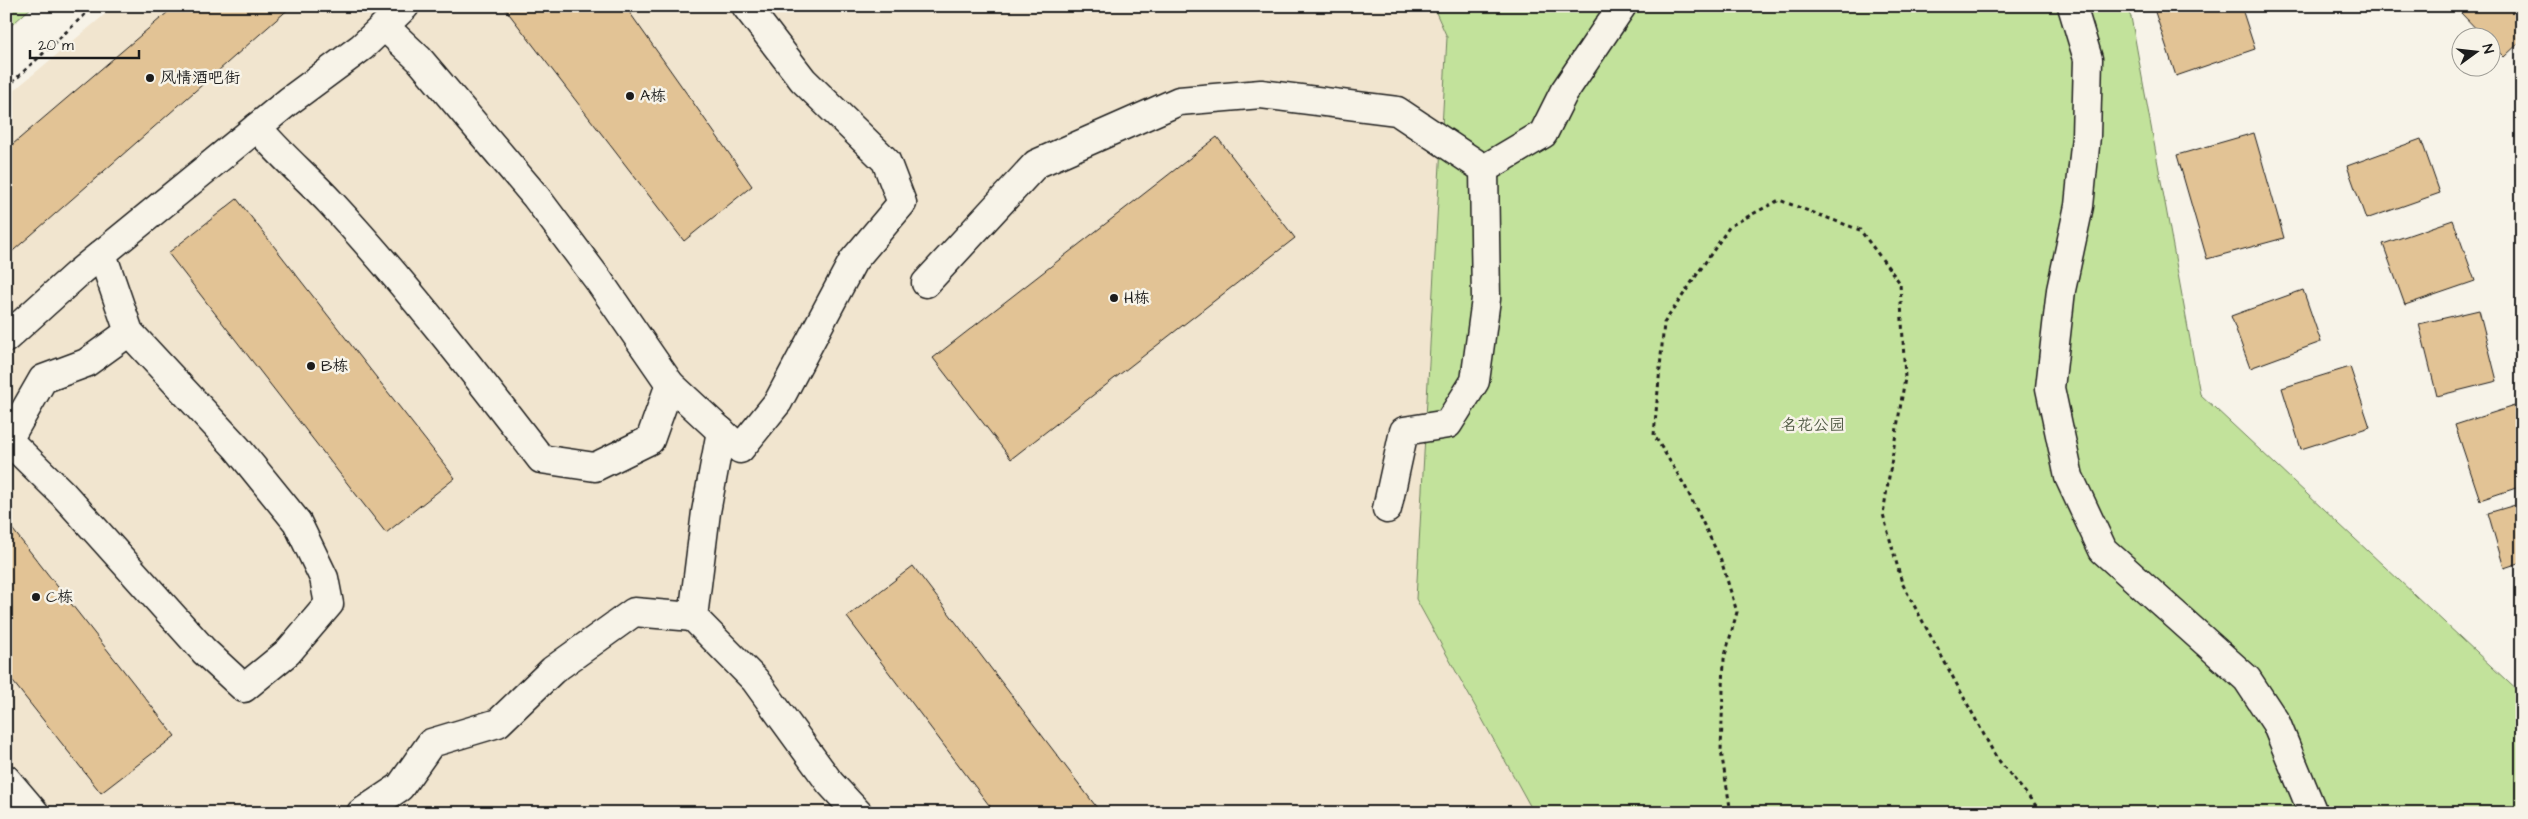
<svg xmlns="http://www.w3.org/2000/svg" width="2528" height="819" viewBox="0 0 2528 819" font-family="'Architects Daughter','LXGW WenKai TC',sans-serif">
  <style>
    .built { fill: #f1e5cf }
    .green { fill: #c2e29b; stroke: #6f7f5c }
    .building { fill: #e2c395; stroke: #1c1c1c }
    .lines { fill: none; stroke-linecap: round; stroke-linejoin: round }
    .street-casing { stroke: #1c1c1c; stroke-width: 31 }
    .path { stroke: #1c1c1c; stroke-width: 3; stroke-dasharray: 4 4; stroke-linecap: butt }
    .street { stroke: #f7f3e8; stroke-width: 28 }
    .poi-dot { fill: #1c1c1c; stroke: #f7f3e8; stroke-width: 2 }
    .labels { text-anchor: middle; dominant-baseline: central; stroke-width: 5; stroke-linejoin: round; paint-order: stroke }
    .poi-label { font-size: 16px; fill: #1c1c1c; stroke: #f7f3e8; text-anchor: start }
    .park-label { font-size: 16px; fill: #4e5742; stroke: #f7f3e8 }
  </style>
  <rect width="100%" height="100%" fill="#f7f3e8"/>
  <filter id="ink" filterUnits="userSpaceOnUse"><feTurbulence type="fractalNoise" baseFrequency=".02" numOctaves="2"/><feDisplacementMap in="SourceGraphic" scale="10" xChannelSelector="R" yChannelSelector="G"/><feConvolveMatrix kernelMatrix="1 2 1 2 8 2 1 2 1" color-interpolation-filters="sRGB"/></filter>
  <g filter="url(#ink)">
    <polygon class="built" points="115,6 1433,6 1447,36 1416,599 1534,813 6,813 6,97"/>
    <g class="green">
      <polygon points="6,6 33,6 6,30"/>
      <polygon points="1433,6 2125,6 2131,17 2200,394 2522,695 2522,813 1534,813 1416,599 1447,37"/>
    </g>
    <g class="building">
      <polygon points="175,6 292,6 6,257 6,150"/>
      <polygon points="503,6 625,6 752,186 684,241"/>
      <polygon points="2153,6 2241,6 2255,49 2176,76"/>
      <polygon points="2468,6 2522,6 2522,40 2504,57 2490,43 2490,38 2485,38 2461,13"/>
      <polygon points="2254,133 2284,238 2207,259 2177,155"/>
      <polygon points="1217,137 1295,238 1011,459 933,358"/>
      <polygon points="2421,139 2440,193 2366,219 2347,166"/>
      <polygon points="237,199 455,478 386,533 168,253"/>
      <polygon points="2453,220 2475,281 2405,305 2383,244"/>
      <polygon points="2303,290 2321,342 2250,368 2231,316"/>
      <polygon points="2479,310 2497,381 2437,396 2419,324"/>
      <polygon points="2350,367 2370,427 2301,449 2282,388"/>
      <polygon points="2514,406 2522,429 2522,486 2480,500 2455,425"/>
      <polygon points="2522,503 2522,562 2504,568 2488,513"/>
      <polygon points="6,521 175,736 101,793 6,673"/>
      <polygon points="913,566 1101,813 995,813 847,617"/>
    </g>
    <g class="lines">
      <g class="street-casing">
        <g id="street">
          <polyline points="2072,6 2088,59 2086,136 2079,206 2061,290 2050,388 2069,477 2103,550 2247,679 2276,723 2313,813"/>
          <polyline points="384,26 419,59 536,197 599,281 670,384 740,449 778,402 853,261 902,203 886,161 803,80 746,6"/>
          <path d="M257 127C280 155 307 177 331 203 406 284 474 372 541 459L595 467 650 440 670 384"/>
          <polyline points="1484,169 1543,134 1564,92 1622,6"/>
          <polyline points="102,254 129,332 237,448 297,522 324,578 329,604 288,652 244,688 204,651 63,494 8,440 43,379 86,363 129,332"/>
          <polyline points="926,283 1036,164 1179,101 1261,94 1397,111 1484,169 1486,299 1475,381 1448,424 1404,431 1387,509"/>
          <polyline points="6,338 76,275 289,101 362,47 405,6"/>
          <polyline points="693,617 755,680 830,783 858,813"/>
          <polyline points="6,779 35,813"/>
          <polyline points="361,813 400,787 431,743 498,723 553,670 634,612 693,617 706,512 721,431"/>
        </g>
      </g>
      <g class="path">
        <polyline points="6,88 94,6"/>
        <polyline points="1731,813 1721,751 1724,659 1737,612 1721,560 1685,486 1654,435 1664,323 1730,226 1779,200 1860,230 1900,283 1905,378 1883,514 1902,583 1996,757 2042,813"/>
      </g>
      <use href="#street" class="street"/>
    </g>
  </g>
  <g class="poi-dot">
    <circle cx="150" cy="78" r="5"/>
    <circle cx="630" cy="96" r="5"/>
    <circle cx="1114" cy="298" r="5"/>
    <circle cx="311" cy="366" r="5"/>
    <circle cx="36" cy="597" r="5"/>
  </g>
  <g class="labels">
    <g class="poi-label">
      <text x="160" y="78">风情酒吧街</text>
      <text x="640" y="96">A栋</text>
      <text x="1124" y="298">H栋</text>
      <text x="321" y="366">B栋</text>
      <text x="46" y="597">C栋</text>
    </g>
    <g class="park-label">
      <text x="1813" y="425">名花公园</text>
    </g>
  </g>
  <rect width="2528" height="819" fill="none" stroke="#f7f3e8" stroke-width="25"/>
  <rect x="12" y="12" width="2503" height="794" fill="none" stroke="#1c1c1c" stroke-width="2" filter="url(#ink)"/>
  <g transform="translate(2476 52) rotate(75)"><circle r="24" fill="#f7f3e8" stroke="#9f9d96"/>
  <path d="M0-4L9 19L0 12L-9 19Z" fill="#1c1c1c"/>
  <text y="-8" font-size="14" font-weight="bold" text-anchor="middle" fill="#1c1c1c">N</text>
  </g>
  <path d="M30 50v8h109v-8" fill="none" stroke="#1c1c1c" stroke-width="2.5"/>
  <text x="38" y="50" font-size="15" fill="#1c1c1c" stroke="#f7f3e8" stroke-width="4" paint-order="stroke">20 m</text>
</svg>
